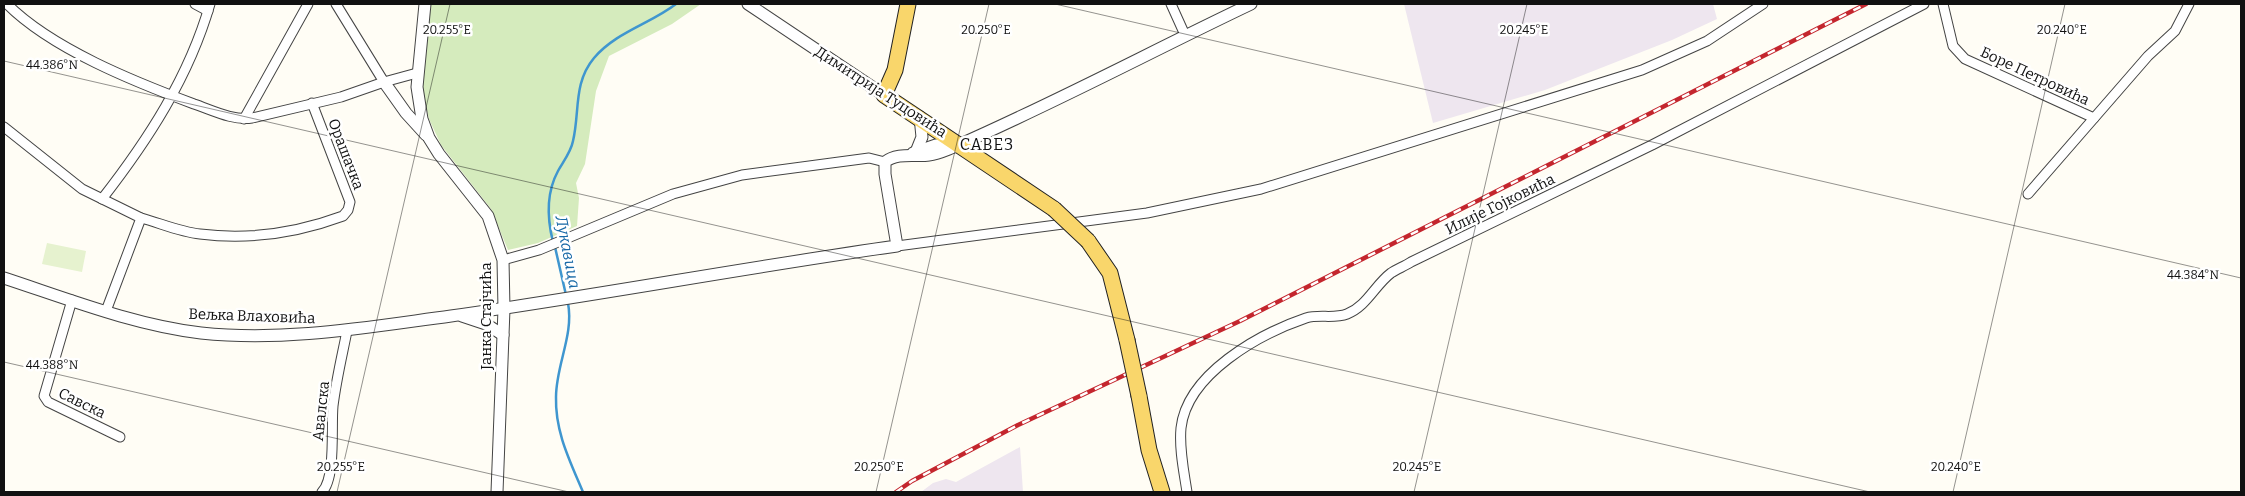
<svg xmlns="http://www.w3.org/2000/svg" width="2245" height="496" viewBox="0 0 2245 496" font-family="Bitter,serif">
  <style>
    .industrial { fill: #eee6ef }
    .green { fill: #d5ebbd }
    .pitch { fill: #e6f2cf }
    .lines { fill: none; stroke-linecap: round; stroke-linejoin: round }
    .stream { stroke: #3f96cf; stroke-width: 2.5 }
    .minor-casing { stroke: #444; stroke-width: 11 }
    .tertiary-casing { stroke: #444; stroke-width: 13 }
    .primary-casing { stroke: #222; stroke-width: 17 }
    .minor { stroke: #fff; stroke-width: 9 }
    .tertiary { stroke: #fff; stroke-width: 11 }
    .primary { stroke: #f9d66b; stroke-width: 15 }
    .rail-casing { stroke: #c4262e; stroke-width: 4.5 }
    .rail { stroke: #fff; stroke-width: 2.5; stroke-dasharray: 8; stroke-linecap: butt }
    .primary-bridge-casing { stroke: #222; stroke-width: 17; stroke-linecap: butt }
    .primary-bridge { stroke: #f9d66b; stroke-width: 15 }
    .ticks { fill: none; stroke: #111; stroke-width: 1; stroke-opacity: 0.45 }
    .labels { text-anchor: middle; dominant-baseline: central; stroke-width: 5; stroke-linejoin: round; paint-order: stroke }
    .street-label { font-size: 15px; fill: #111; stroke: #fff }
    .neighbourhood-label { font-size: 16px; letter-spacing: 1px; fill: #111; stroke: #fff }
    .water-label { font-size: 16px; font-style: italic; fill: #1768a6; stroke: #fff }
    .ticks-label { font-size: 12px; text-anchor: middle; fill: #111; stroke: #fff; stroke-width: 5; stroke-linejoin: round; paint-order: stroke }
  </style>
  <rect width="100%" height="100%" fill="#fffdf5"/>
  <g class="industrial">
    <polygon points="1404,4 1713,4 1717,19 1672,40 1545,90 1433,123"/>
    <polygon points="1020,447 1023,492 921,492 933,483 946,479 956,482"/>
  </g>
  <polygon class="green" points="431,4 701,4 672,24 609,56 596,91 585,164 576,183 579,198 577,226 538,243 508,250 491,209 441,145 429,119 421,86"/>
  <polygon class="pitch" points="47,243 86,251 82,272 42,264"/>
  <g class="lines">
    <g class="stream">
      <path d="M553 242C547 218 546 193 558 171 563 162 571 152 573 141 580 112 573 83 594 58 616 32 650 24 676 4"/>
      <polyline points="555,247 566,295"/>
      <path d="M568 303C574 335 556 365 556 397 555 432 570 461 583 492"/>
    </g>
    <g class="minor-casing">
      <g id="minor">
        <path d="M7 4C52 49 135 82 194 104 212 110 233 121 252 118L341 97 384 82 417 73"/>
        <polyline points="195,4 208,11"/>
        <polyline points="336,4 384,82"/>
        <polyline points="1171,4 1185,35"/>
        <polyline points="1943,4 1953,46 1965,59 2094,118"/>
        <polyline points="244,119 308,4"/>
        <polyline points="4,127 82,189 141,218 106,311"/>
        <polyline points="2028,194 2148,56 2175,31 2189,4"/>
        <path d="M102 199C148 140 189 77 210 4"/>
        <path d="M141 218C160 223 180 232 200 234 248 240 297 233 343 216L348 210 350 202 312 103"/>
        <polyline points="897,246 1147,213 1261,189 1642,70 1707,41 1763,4"/>
        <polyline points="503,260 539,250 673,194 742,175 869,158 885,162"/>
        <polyline points="72,300 44,396 48,402 120,437"/>
        <path d="M322 492C336 478 331 427 333 406 336 381 342 356 347 331"/>
        <path d="M1187 492C1184 472 1179 449 1181 428 1187 374 1259 334 1306 318 1319 314 1334 319 1347 314 1367 306 1375 285 1391 273 1397 269 1405 266 1411 262L1652 145 1924 4"/>
      </g>
    </g>
    <g class="tertiary-casing">
      <g id="tertiary">
        <polyline points="425,4 417,87 422,119 429,138 439,154 488,216 503,260 504,309 497,492"/>
        <polyline points="748,4 884,95"/>
        <polyline points="384,82 406,113 426,135"/>
        <polyline points="916,152 922,137 920,117"/>
        <polyline points="913,153 936,145 953,143"/>
        <path d="M4 278C68 299 134 325 201 333 285 342 368 327 451 316 600 295 748 267 897 246L885 174V162C897 152 916 157 929 155 938 154 946 150 954 147 1055 103 1152 51 1251 4"/>
        <polyline points="462,316 486,324 503,335"/>
      </g>
    </g>
    <g class="primary-casing">
      <g id="primary">
        <polyline points="908,4 895,70 884,95 1054,209"/>
        <polyline points="1088,241 1110,273 1127,340"/>
        <polyline points="1139,396 1149,450 1162,492"/>
      </g>
    </g>
    <use href="#minor" class="minor"/>
    <use href="#tertiary" class="tertiary"/>
    <use href="#primary" class="primary"/>
    <g class="rail-casing">
      <polyline id="rail" points="896,492 912,481 1018,425 1240,321 1866,4"/>
    </g>
    <use href="#rail" class="rail"/>
    <g class="primary-bridge-casing">
      <g id="primary-bridge">
        <polyline points="1054,209 1088,241"/>
        <polyline points="1127,340 1139,396"/>
      </g>
    </g>
    <use href="#primary-bridge" class="primary-bridge"/>
  </g>
  <path class="ticks" d="M1055 4 2241 278M4 61 1870 492M4 362 569 492M337 492 450 4M876 492 989 4M1414 492 1527 4M1953 492 2065 4"/>
  <g class="labels">
    <g class="street-label">
      <text transform="translate(2035 76) rotate(25)">Боре Петровића</text>
      <text transform="translate(881 92) rotate(33)">Димитрија Туцовића</text>
      <text transform="translate(346 154) rotate(69)">Орашачка</text>
      <text transform="translate(1500 204) rotate(-26)">Илије Гојковића</text>
      <text transform="translate(252 316) rotate(2)">Вељка Влаховића</text>
      <text transform="translate(486 316) rotate(-90)">Јанка Стајчића</text>
      <text transform="translate(82 403) rotate(26)">Савска</text>
      <text transform="translate(321 411) rotate(-84)">Авалска</text>
    </g>
    <g class="neighbourhood-label">
      <text x="987" y="144">САВЕЗ</text>
    </g>
    <g class="water-label">
      <text transform="translate(568 252) rotate(79)">Лукавица</text>
    </g>
  </g>
  <g class="ticks-label">
    <text x="447" y="34">20.255°E</text>
    <text x="986" y="34">20.250°E</text>
    <text x="1524" y="34">20.245°E</text>
    <text x="2062" y="34">20.240°E</text>
    <text x="52" y="69">44.386°N</text>
    <text x="2193" y="279">44.384°N</text>
    <text x="52" y="369">44.388°N</text>
    <text x="341" y="471">20.255°E</text>
    <text x="879" y="471">20.250°E</text>
    <text x="1417" y="471">20.245°E</text>
    <text x="1956" y="471">20.240°E</text>
  </g>
  <rect width="2245" height="496" fill="none" stroke="#111111" stroke-width="10"/>
</svg>
